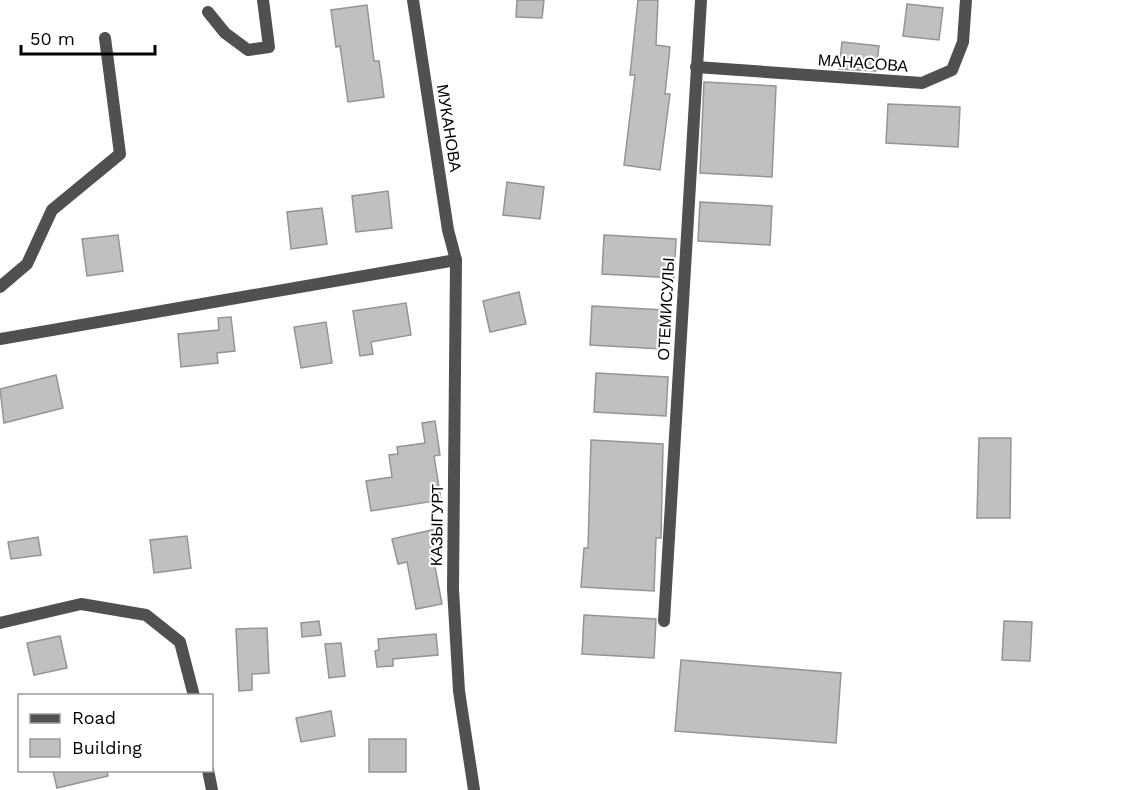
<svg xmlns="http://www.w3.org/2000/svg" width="1121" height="790" viewBox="0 0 1121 790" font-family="'Work Sans',sans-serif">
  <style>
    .building { fill: #c0c0c0; stroke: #949494; stroke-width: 1.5 }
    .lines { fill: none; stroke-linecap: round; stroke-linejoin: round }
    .street { stroke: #505050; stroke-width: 12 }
    .labels { text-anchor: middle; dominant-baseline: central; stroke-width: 4.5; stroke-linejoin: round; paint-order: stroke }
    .street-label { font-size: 16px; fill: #000; stroke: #fff }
  </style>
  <rect width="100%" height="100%" fill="#fff"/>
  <g class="building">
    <polygon points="517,0 544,0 542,18 516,17"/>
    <polygon points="638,0 658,0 656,45 670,47 665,94 670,94 660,170 624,165 635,75 630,75"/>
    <polygon points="907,4 943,8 939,40 903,36"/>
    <polygon points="367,5 374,61 379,61 384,97 348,102 340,46 336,47 331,10"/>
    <polygon points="842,42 879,46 876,71 839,69"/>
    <polygon points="704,82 776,86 772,177 700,173"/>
    <polygon points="888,104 960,107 958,147 886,143"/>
    <polygon points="507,182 544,187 540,219 503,215"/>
    <polygon points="388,191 392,228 356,232 352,196"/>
    <polygon points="700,202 772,206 770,245 698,241"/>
    <polygon points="322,208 327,244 291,249 287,212"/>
    <polygon points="118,235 123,271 87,276 82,239"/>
    <polygon points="604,235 676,239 674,278 602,274"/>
    <polygon points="519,292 526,324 490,332 483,301"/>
    <polygon points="406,303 411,335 371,342 373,354 360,356 353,311"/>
    <polygon points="592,306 664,310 662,349 590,345"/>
    <polygon points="231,317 235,351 217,353 218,363 181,367 178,334 219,330 218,318"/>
    <polygon points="326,322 332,363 301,368 294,327"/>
    <polygon points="596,373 668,377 666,416 594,412"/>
    <polygon points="56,375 63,408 4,423 0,389"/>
    <polygon points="435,421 440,455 434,456 441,500 371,511 366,481 392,477 389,455 398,454 397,447 425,443 422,423"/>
    <polygon points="979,438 1011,438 1010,518 977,518"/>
    <polygon points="591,440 663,444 661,538 656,538 654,591 581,587 584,548 588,548"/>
    <polygon points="436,529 441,554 433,556 442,604 416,609 407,562 398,564 392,539"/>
    <polygon points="187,536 191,568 154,573 150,540"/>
    <polygon points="38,537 41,555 11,559 8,542"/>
    <polygon points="584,615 656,619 654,658 582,654"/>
    <polygon points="319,621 321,635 302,637 301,623"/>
    <polygon points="1004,621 1032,622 1030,661 1002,660"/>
    <polygon points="267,628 269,673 252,674 252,690 239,691 236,629"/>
    <polygon points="436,634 438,655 393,659 393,666 377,667 375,651 379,650 378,639"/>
    <polygon points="60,636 67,668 34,675 27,643"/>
    <polygon points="341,643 345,676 329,678 325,644"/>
    <polygon points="681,660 841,673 836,743 675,731"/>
    <polygon points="331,711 335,736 301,742 296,718"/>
    <rect x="369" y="739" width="37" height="33"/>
    <polygon points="53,771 107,771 108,776 57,788"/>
  </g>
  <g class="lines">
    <g class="street">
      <polyline points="413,0 448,230 456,260 453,589 459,691 474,790"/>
      <polyline points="208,12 225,33 248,50 269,47 263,0"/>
      <polyline points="696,67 922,83 952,70 963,42 966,0"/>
      <polyline points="0,287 27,264 52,210 120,154 105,38"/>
      <polyline points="0,339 456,260"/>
      <polyline points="664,621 701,0"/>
      <polyline points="0,623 81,604 146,615 180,642 194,696"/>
      <polyline points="208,770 212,790"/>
    </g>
  </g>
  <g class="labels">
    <g class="street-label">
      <text transform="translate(863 63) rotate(4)">МАНАСОВА</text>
      <text transform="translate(449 128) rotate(81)">МУКАНОВА</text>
      <text transform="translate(666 309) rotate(-87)">ОТЕМИСУЛЫ</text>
      <text transform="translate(437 525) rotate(-89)">КАЗЫГУРТ</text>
    </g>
  </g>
  <rect x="18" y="694" width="195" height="78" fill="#ffffff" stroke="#999999" stroke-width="1.5"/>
  <rect x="30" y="714" width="30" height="9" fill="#505050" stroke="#999999" stroke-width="1.5"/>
  <text x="72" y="724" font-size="18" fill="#000000">Road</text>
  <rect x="30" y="739" width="30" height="18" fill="#c0c0c0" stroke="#999999" stroke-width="1.5"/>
  <text x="72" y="754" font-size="18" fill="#000000">Building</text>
  <path d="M21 45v9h134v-9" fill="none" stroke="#000000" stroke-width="3"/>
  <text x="30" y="45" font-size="18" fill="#000000" stroke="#ffffff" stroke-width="4.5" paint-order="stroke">50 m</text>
</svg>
